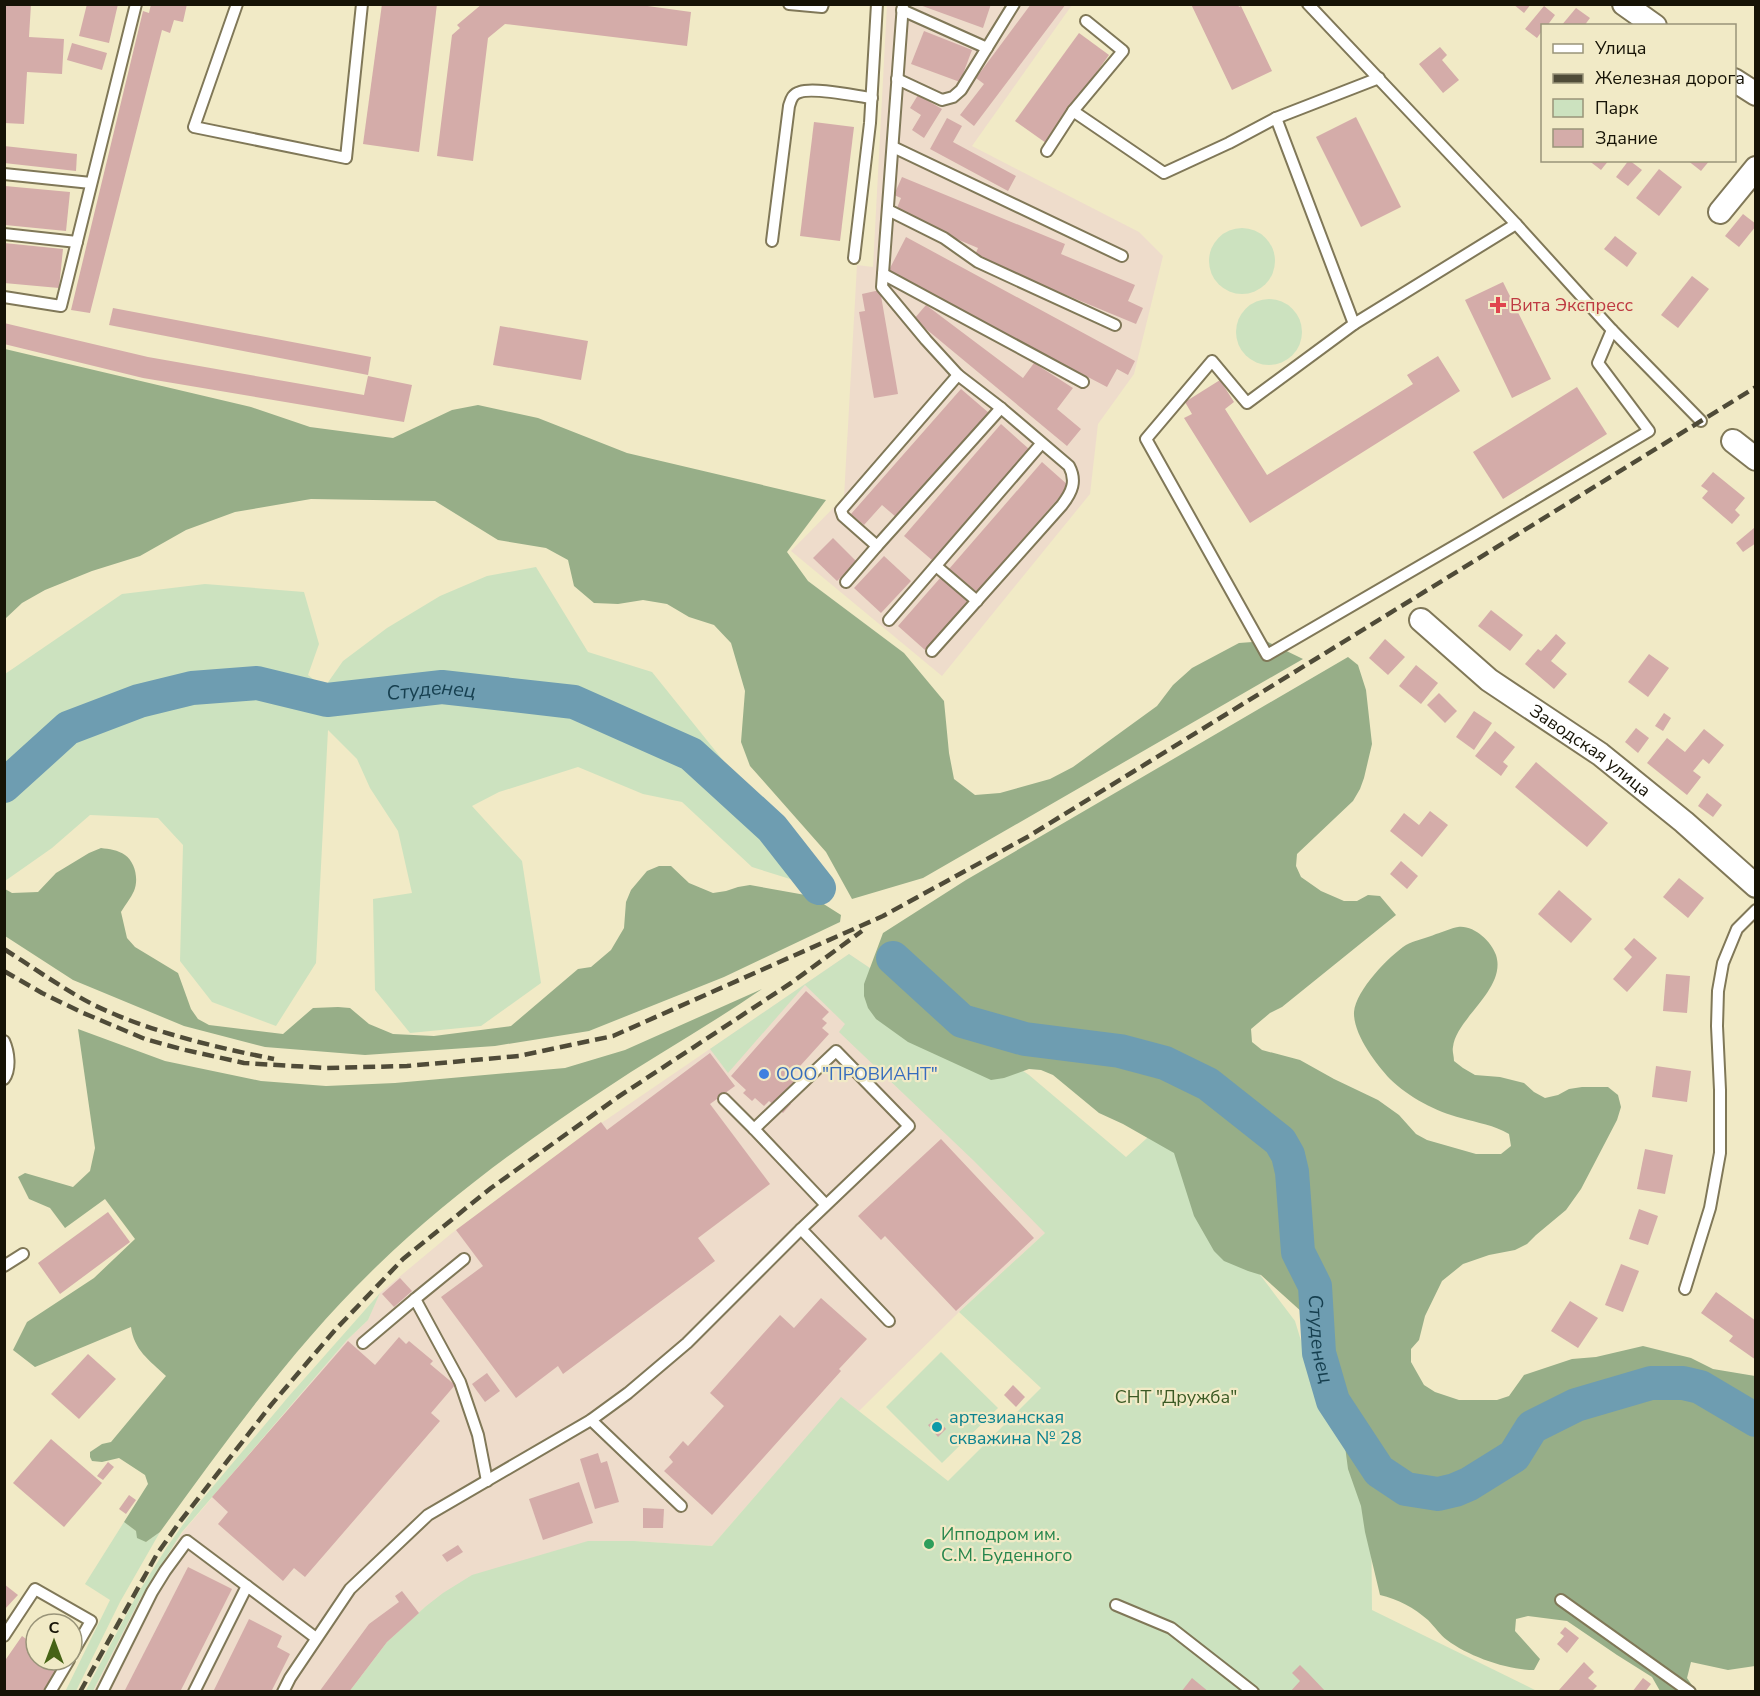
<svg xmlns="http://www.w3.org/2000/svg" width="1760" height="1696" viewBox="0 0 1760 1696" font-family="'Nunito Sans',sans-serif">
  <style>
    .industrial { fill: #eedccb }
    .green { fill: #cce2bf }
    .forest { fill: #97ae88 }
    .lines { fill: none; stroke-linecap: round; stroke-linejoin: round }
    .river { stroke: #6e9db1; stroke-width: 34 }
    .building { fill: #d4aca9 }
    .lane-casing { stroke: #807858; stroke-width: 14 }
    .street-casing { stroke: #807858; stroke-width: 26 }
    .lane { stroke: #fff; stroke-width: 10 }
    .street { stroke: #fff; stroke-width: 22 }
    .rail { stroke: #4f4b38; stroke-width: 4.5; stroke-dasharray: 12 6; stroke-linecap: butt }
    .health-dot { fill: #e0444e; stroke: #f1eac6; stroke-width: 2 }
    .shop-dot { fill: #3f7fe0; stroke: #f1eac6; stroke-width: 2 }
    .culture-dot { fill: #0f9aa8; stroke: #f1eac6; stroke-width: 2 }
    .leisure-dot { fill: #2e9e5b; stroke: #f1eac6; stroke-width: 2 }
    .labels { text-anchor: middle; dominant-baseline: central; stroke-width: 4.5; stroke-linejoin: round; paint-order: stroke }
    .health-label { font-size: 18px; fill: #be3a42; stroke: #f1eac6; text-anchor: start }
    .street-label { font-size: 18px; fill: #161306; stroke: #f1eac6 }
    .shop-label { font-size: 18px; fill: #366cbe; stroke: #f1eac6; text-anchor: start }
    .park-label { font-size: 18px; fill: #3b5a24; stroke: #f1eac6 }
    .culture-label { font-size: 18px; fill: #0d838f; stroke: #f1eac6; text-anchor: start }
    .leisure-label { font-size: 18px; fill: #27864d; stroke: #f1eac6; text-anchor: start }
    .water-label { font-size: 20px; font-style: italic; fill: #163f4f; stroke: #f1eac6 }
  </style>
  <rect width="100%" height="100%" fill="#f1eac6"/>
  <g class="industrial">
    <polygon points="887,5 1072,5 972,146 1139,232 1163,256 1134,374 1098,424 1090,494 942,676 791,551 844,497 857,265 873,267"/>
    <polygon points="849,954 1029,1075 1046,1091 1045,1233 959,1312 859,1411 841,1398 712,1546 634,1541 425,1607 387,1642 349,1691 93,1692 140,1599 182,1533 347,1340 368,1320 380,1293 452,1233 600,1124"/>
  </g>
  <g class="green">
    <circle cx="1242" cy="261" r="33"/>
    <circle cx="1269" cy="332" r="33"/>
    <polygon points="536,567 588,652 652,672 726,764 795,831 819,888 752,867 682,802 643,794 578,767 499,792 472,806 522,861 541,983 481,1026 410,1033 375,990 373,899 412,893 398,831 370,788 357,759 328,730 316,963 276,1026 212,1002 180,961 183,845 158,818 90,815 52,848 5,881 5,674 122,594 205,584 304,592 319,644 308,675 324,688 343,661 387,628 440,596 487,576"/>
    <polygon points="849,954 1029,1075 1126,1157 1176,1112 1236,1243 1295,1321 1313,1380 1371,1503 1372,1610 1537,1691 349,1692 387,1642 425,1607 443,1593 472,1575 588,1541 634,1541 712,1546 841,1397 948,1481 1041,1388 959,1312 1045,1233 974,1161 839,1032 845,1024 805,985 728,1073 710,1049"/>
    <polygon points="380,1293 368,1320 347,1340 182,1532 140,1599 93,1691 85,1692 138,1593 167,1547 194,1509 289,1396"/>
    <polygon points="941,1352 998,1408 942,1463 886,1407"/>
    <polygon points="124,1522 136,1531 146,1542 160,1532 120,1602 76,1691 65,1692 110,1600 85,1584"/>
  </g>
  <g class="forest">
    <polygon points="5,349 251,407 310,427 393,438 452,410 478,405 538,418 627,453 826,500 787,552 808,581 904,653 944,701 949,753 954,779 975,795 1000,793 1050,779 1073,767 1157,706 1173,685 1192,668 1239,643 1266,641 1303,659 923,878 852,899 826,852 750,766 741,742 745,691 731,643 714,625 689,617 667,604 643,600 618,604 594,603 574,586 568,560 546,548 498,540 435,501 311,499 235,512 186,530 140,556 92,571 45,590 22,603 5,619"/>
    <path d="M1348 657 1358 665 1366 690 1372 744 1364 778 1360 789 1353 801 1297 854 1296 866 1301 877 1321 891 1344 901H1357L1368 895 1380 896 1396 915 1282 1007 1270 1013 1251 1029 1252 1042 1262 1050 1300 1060 1334 1079 1378 1100 1399 1115 1416 1134 1427 1140 1476 1154H1501L1511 1146 1509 1134C1494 1125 1478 1123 1461 1118 1437 1112 1408 1097 1390 1079 1376 1064 1353 1034 1354 1012 1356 990 1389 956 1406 945 1415 940 1427 938 1436 934 1443 932 1451 928 1458 927 1474 925 1491 941 1496 955 1507 989 1456 1018 1453 1047 1452 1051 1454 1056 1454 1061L1463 1068 1475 1075 1500 1077 1524 1083 1534 1092 1545 1098 1558 1095 1569 1089 1582 1087H1608L1618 1095 1621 1107 1617 1120 1581 1189 1566 1210 1536 1235 1527 1244 1515 1250 1489 1255 1463 1264 1442 1281 1425 1316 1419 1340 1411 1349V1362L1424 1385 1435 1392 1459 1400H1497L1509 1396 1524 1375 1572 1359 1596 1357 1643 1346 1691 1358 1713 1369 1755 1376V1666L1728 1670 1691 1662 1687 1678 1696 1691H1660L1652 1677 1617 1655 1567 1621 1528 1616 1516 1619 1515 1631 1540 1659 1534 1670C1507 1670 1468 1656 1447 1640 1440 1635 1435 1627 1428 1620 1414 1608 1398 1599 1380 1595L1365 1532 1361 1506 1348 1469 1343 1431 1303 1313 1261 1275 1248 1271 1224 1261 1214 1251 1194 1216 1174 1153 1123 1124 1099 1113 1053 1075 1041 1070 1029 1069 1004 1078 991 1080 908 1042 876 1019 868 1008 864 996V984L883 933 966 880Z"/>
    <path d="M101 848C109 849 118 850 125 855 135 862 139 879 134 891 131 898 125 905 121 912L127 938 135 947 178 973 191 1009 198 1019 209 1025 283 1034 313 1008 338 1007 350 1008 369 1024 393 1034 434 1036 511 1026 578 969 591 967 611 950 624 928 626 902 631 890 647 871 659 866H671L689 883 713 893 726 891 738 887 750 885 811 896 841 915 840 922 724 977 589 1031 495 1046 365 1055 265 1047 184 1026 73 980 5 936V889L12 893 38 892 56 873 89 853Z"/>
    <path d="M762 989C710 1025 654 1056 602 1091 523 1143 444 1201 377 1266 294 1346 227 1440 160 1532L146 1542 137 1538 136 1531 124 1522 148 1484 145 1475 119 1458 102 1462 92 1461 90 1457V1452L102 1444 111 1442 166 1376C149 1360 134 1350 131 1327L35 1367 13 1350 27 1322 94 1278 135 1239 105 1199 65 1228 50 1208 29 1199 18 1177 25 1173 73 1187 90 1171 95 1148 78 1029 165 1061 261 1081 326 1086 395 1083 565 1068 625 1050Z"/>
  </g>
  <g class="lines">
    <g class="river">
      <path id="s1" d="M4 786 68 728 139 701 192 688 257 683 327 700 442 687 574 702 691 754 772 828 819 888"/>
      <path id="s2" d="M893 958 962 1021 1025 1039 1120 1051 1165 1063 1208 1084 1280 1141 1288 1155 1292 1172 1298 1252 1315 1286 1319 1353 1333 1401 1379 1471 1406 1489 1438 1494 1455 1490 1469 1484 1514 1456 1532 1427 1576 1405 1651 1383H1683L1700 1387 1756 1420"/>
    </g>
  </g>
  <g class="building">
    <polygon points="4,4 31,4 29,37 64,39 62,74 27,72 24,124 4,123"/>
    <polygon points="87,4 118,4 109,43 79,36"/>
    <polygon points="151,4 187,4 183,22 174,20 170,33 162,30 90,313 71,310 143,11 149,13"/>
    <polygon points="382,4 437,4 419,152 363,144"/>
    <polygon points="482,4 633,4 691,12 687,46 505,24 488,38 473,161 437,156 452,35 460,28 457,25"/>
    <polygon points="917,4 991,4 983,28"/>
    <polygon points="1031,4 1066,4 974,126 960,115 984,84 976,78"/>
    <polygon points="1191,4 1238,4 1239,7 1241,6 1272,71 1232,90"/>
    <polygon points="1513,4 1531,4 1524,13"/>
    <polygon points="1544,6 1555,15 1547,26 1542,26 1542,31 1537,38 1525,29"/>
    <polygon points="1576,8 1590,18 1584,26 1561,26"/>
    <polygon points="924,31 972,50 960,82 911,64"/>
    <polygon points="1079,33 1109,55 1046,143 1015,121"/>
    <polygon points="72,43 107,53 102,70 67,60"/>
    <polygon points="1440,47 1447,55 1442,60 1459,80 1443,93 1419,64"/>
    <polygon points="918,95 942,109 924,138 912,130 921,115 910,108"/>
    <polygon points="1356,117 1401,207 1361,227 1316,137"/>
    <polygon points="947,118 962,126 953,142 1016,176 1008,191 930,149"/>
    <polygon points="814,122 854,127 840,241 800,236"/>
    <polygon points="4,146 77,154 76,171 4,163"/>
    <polygon points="1588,160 1609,160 1601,170"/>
    <polygon points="1629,160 1642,170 1628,186 1616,177"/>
    <polygon points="1687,160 1710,160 1701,171"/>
    <polygon points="1659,169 1682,187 1659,216 1636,198"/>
    <polygon points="902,177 1065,244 1061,254 1135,285 1128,301 1143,308 1136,324 974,257 978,248 895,213 901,198 894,195"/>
    <polygon points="5,186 70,192 66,231 5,225"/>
    <polygon points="1743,214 1756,224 1756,226 1739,247 1725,236"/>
    <polygon points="1615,236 1637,253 1627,267 1604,249"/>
    <polygon points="906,237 1135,361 1128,375 1117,369 1107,387 888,272"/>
    <polygon points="4,243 63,249 59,288 4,283"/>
    <polygon points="1692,276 1709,289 1678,328 1661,315"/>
    <polygon points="1503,282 1551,379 1512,398 1465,300"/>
    <polygon points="880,290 898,394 874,398 859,312 865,311 862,294"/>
    <polygon points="926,305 1023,378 1034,363 1073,388 1057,409 1081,429 1067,446 914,319"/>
    <polygon points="113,308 371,357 368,375 109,325"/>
    <polygon points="4,323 148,357 364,395 368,376 412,385 404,422 143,378 4,344"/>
    <polygon points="500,326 588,341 581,380 493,365"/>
    <polygon points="1438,356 1460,391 1250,523 1184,418 1192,414 1185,402 1220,380 1234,402 1225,409 1267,475 1413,384 1407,375"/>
    <polygon points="1577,387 1607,434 1503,499 1473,452"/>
    <polygon points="961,389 989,413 896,517 882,505 864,525 851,514"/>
    <polygon points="1001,424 1029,449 932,560 904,536"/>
    <polygon points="1042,462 1069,486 977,592 949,569"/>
    <polygon points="1713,472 1745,498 1735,510 1740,515 1732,524 1702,498 1708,491 1701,486"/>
    <polygon points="1754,528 1756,530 1756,543 1743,552 1736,543"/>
    <polygon points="833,538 857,562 837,581 813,558"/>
    <polygon points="884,556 911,581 881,613 854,588"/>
    <polygon points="941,577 968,601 925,650 898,626"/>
    <polygon points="1491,610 1523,635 1510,651 1478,626"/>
    <polygon points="1556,634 1566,643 1551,661 1567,674 1554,689 1525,664 1538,649 1541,651"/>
    <polygon points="1385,639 1405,657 1388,675 1369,658"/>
    <polygon points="1649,654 1669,668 1648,697 1628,682"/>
    <polygon points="1416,665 1438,683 1421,704 1399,686"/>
    <polygon points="1439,693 1457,711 1445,723 1427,705"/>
    <polygon points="1474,711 1492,723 1474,750 1456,737"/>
    <polygon points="1664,713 1671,718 1663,731 1655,726"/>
    <polygon points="1636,728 1649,738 1638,753 1625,742"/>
    <polygon points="1704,729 1724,745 1709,764 1703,759 1693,771 1701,777 1687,795 1647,763 1667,738 1685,752"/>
    <polygon points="1495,731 1515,747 1503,762 1508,766 1501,776 1475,756"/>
    <polygon points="1536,762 1608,823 1587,847 1515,787"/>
    <polygon points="1707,793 1722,805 1713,817 1698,806"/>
    <polygon points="1430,811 1448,825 1422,857 1390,831 1404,813 1419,825"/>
    <polygon points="1401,861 1418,876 1407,889 1390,874"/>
    <polygon points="1679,878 1704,898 1688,918 1663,897"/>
    <polygon points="1559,890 1592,919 1571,943 1538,914"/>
    <polygon points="1634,938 1657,958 1627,992 1613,979 1632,957 1624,949"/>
    <polygon points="1666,974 1690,976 1687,1013 1663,1011"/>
    <polygon points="806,991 829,1012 822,1019 827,1023 822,1028 829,1034 791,1076 799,1084 785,1099 791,1104 783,1113 769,1101 764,1106 755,1098 752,1101 743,1093 746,1090 731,1076"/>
    <polygon points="710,1053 735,1086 710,1104 770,1184 698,1238 715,1261 563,1374 558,1366 516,1398 441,1297 483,1266 456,1230 601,1122 607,1130"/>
    <polygon points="1656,1066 1691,1071 1687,1102 1652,1097"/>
    <polygon points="941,1139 1034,1238 956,1311 885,1236 881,1240 858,1216"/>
    <polygon points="1645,1149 1673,1155 1665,1194 1637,1189"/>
    <polygon points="1639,1209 1658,1216 1648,1245 1629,1239"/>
    <polygon points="108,1212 130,1242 60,1294 38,1263"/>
    <polygon points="1621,1264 1639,1271 1623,1312 1605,1305"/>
    <polygon points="400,1278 412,1291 394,1307 382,1294"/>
    <polygon points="1716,1292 1756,1321 1756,1360 1729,1341 1733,1336 1701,1313"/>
    <polygon points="821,1298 867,1339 839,1369 841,1371 712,1515 664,1471 673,1462 669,1457 683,1441 688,1446 724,1406 710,1393 780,1315 794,1328"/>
    <polygon points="1570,1301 1598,1318 1578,1348 1551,1331"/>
    <polygon points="399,1337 406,1344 409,1341 433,1361 430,1364 455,1385 431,1413 440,1421 305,1577 294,1568 283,1581 218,1524 228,1512 212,1497 348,1341 375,1365"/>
    <polygon points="88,1354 116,1379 79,1419 51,1394"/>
    <polygon points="487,1373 500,1391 485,1402 472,1384"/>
    <polygon points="1013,1385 1025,1397 1016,1407 1004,1395"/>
    <polygon points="937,1418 946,1429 938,1437 928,1425"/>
    <polygon points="51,1439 102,1483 64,1527 13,1483"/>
    <polygon points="598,1453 601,1463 607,1461 619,1502 595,1509 580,1459"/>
    <polygon points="108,1462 114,1467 103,1480 97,1476"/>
    <polygon points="579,1482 593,1523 543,1540 529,1499"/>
    <polygon points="129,1495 136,1500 126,1514 119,1509"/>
    <polygon points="643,1508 664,1509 663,1528 643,1528"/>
    <polygon points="458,1545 463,1552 447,1562 442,1555"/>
    <polygon points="188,1567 232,1589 180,1692 124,1692"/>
    <polygon points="4,1584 18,1595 4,1610"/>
    <polygon points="402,1591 419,1613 387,1642 349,1692 319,1692 369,1624 399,1602 395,1596"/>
    <polygon points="249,1619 282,1636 277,1647 290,1654 271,1692 213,1692"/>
    <polygon points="1565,1627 1579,1638 1567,1653 1557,1644 1564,1636 1560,1633"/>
    <polygon points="22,1636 36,1646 36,1660 57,1660 62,1663 42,1692 4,1692 4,1662"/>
    <polygon points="1584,1662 1594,1672 1588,1678 1597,1686 1591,1692 1560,1692 1559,1690"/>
    <polygon points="1300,1665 1308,1673 1326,1692 1290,1692 1300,1681 1292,1673"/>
    <polygon points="1192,1678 1209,1692 1181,1692"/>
    <polygon points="1643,1678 1651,1684 1645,1692 1632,1692"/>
  </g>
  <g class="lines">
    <g class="lane-casing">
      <g id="lane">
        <polyline points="237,4 194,127 346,158 362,4"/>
        <polyline points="789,4 822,7 823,4"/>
        <path d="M903 4 882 287 926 340 958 375 1001 408 1069 466C1077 481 1072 492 1062 505L932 651"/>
        <polyline points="902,10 987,48"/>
        <polyline points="897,79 942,100 953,97 961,90 1014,4"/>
        <polyline points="1073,111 1123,51 1086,21"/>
        <polyline points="1276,118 1379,78"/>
        <polyline points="893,147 1122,256"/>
        <polyline points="1047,151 1073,111 1164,173 1229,143 1276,118 1354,324 1516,224 1308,4"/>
        <polyline points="4,174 91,183"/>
        <polyline points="888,210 944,238 978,262 1115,325"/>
        <polyline points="1516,224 1612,330 1701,421"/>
        <polyline points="4,234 77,242"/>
        <path d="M772 241 789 106C791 100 792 94 800 92 814 87 856 96 872 98"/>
        <polyline points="854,258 870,123 877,4"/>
        <polyline points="883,274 1083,382"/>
        <polyline points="4,297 61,306 136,4"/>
        <polyline points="1354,324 1247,403 1212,361 1146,439 1267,655 1475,534 1649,431 1598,363 1612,330"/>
        <polyline points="958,375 841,510 843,516 877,546 1001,408"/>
        <polyline points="936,566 977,601"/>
        <polyline points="846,582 877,546"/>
        <polyline points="889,620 1041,444"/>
        <path d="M4 1041C9 1052 11 1069 4 1079"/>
        <polyline points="724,1099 754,1129"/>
        <polyline points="801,1229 889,1321"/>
        <polyline points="4,1266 23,1254"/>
        <polyline points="1685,1289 1710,1208 1720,1153 1720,1090 1717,1026 1718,991 1723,963 1737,929 1756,910"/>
        <polyline points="415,1299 464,1259"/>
        <polyline points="363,1343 415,1299 460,1382 478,1435 487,1481"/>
        <polyline points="591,1420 681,1506"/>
        <polyline points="1561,1600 1690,1692"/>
        <polyline points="1116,1605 1171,1628 1253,1692"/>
        <polyline points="4,1636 35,1589 91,1621 72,1654"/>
        <polyline points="50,1692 69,1660"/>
        <polyline points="102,1692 152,1592 165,1571 187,1541 247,1586"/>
        <polyline points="194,1692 247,1586 316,1638"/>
        <polyline points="283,1692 290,1678 350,1589 428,1515 591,1420 628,1393 687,1343 801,1229 909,1126 836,1051 754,1129 826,1205"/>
      </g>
    </g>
    <g class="street-casing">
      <g id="street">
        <polyline points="1624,4 1655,26"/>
        <polyline points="1734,80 1756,94"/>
        <polyline points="1720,212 1756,168"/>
        <polyline points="1733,441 1756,459"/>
        <path id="s3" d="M1421 620 1489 680 1600 754 1684 822 1756 886"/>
      </g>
    </g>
    <use href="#lane" class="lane"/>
    <use href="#street" class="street"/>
    <g class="rail">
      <path d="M4 949C34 968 63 989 94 1005 150 1032 214 1047 274 1059"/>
      <polyline points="4,971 42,993 81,1012 145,1039 181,1049 244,1063 326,1068 407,1066 519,1056 613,1036 883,916 1029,836 1756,387"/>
      <polyline points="80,1692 157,1554 179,1523 271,1405 335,1330 403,1259 491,1188 618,1097 791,983 862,931"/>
    </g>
  </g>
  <path class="health-dot" d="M1495 296h6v6h6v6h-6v6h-6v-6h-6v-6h6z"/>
  <circle class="shop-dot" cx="764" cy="1074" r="6"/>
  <circle class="culture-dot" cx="937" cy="1427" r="6"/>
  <circle class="leisure-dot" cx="929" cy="1544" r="6"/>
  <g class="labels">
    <g class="health-label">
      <text x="1510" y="305">Вита Экспресс</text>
    </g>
    <g class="street-label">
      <text stroke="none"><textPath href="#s3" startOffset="214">Заводская улица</textPath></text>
    </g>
    <g class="shop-label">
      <text x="776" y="1074">ООО "ПРОВИАНТ"</text>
    </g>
    <g class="park-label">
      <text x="1176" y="1397">СНТ "Дружба"</text>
    </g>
    <g class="culture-label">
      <text x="949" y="1417">артезианская<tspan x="949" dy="21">скважина № 28</tspan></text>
    </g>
    <g class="leisure-label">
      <text x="941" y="1534">Ипподром им.<tspan x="941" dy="21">С.М. Буденного</tspan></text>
    </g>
    <g class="water-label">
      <text stroke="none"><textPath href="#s1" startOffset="459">Студенец</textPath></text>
      <text stroke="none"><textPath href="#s2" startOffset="646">Студенец</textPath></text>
    </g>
  </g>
  <rect width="1760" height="1696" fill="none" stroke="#161306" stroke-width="12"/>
  <rect x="1541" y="24" width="195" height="138" fill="#f1eac6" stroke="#999479" stroke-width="1.5"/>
  <rect x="1553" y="44" width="30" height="9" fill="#ffffff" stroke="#999479" stroke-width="1.5"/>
  <text x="1595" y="54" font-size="18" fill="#161306">Улица</text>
  <rect x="1553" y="74" width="30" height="9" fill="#4f4b38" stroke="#999479" stroke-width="1.5"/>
  <text x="1595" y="84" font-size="18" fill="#161306">Железная дорога</text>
  <rect x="1553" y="99" width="30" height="18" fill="#cce2bf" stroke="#999479" stroke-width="1.5"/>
  <text x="1595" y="114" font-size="18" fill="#161306">Парк</text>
  <rect x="1553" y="129" width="30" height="18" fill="#d4aca9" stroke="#999479" stroke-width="1.5"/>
  <text x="1595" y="144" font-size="18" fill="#161306">Здание</text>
  <g transform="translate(54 1642)"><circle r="28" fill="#f1eac6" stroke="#999479" stroke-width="1.5"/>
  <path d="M0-4.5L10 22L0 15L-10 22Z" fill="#466316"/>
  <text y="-9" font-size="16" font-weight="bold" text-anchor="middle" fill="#161306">С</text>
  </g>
</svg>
